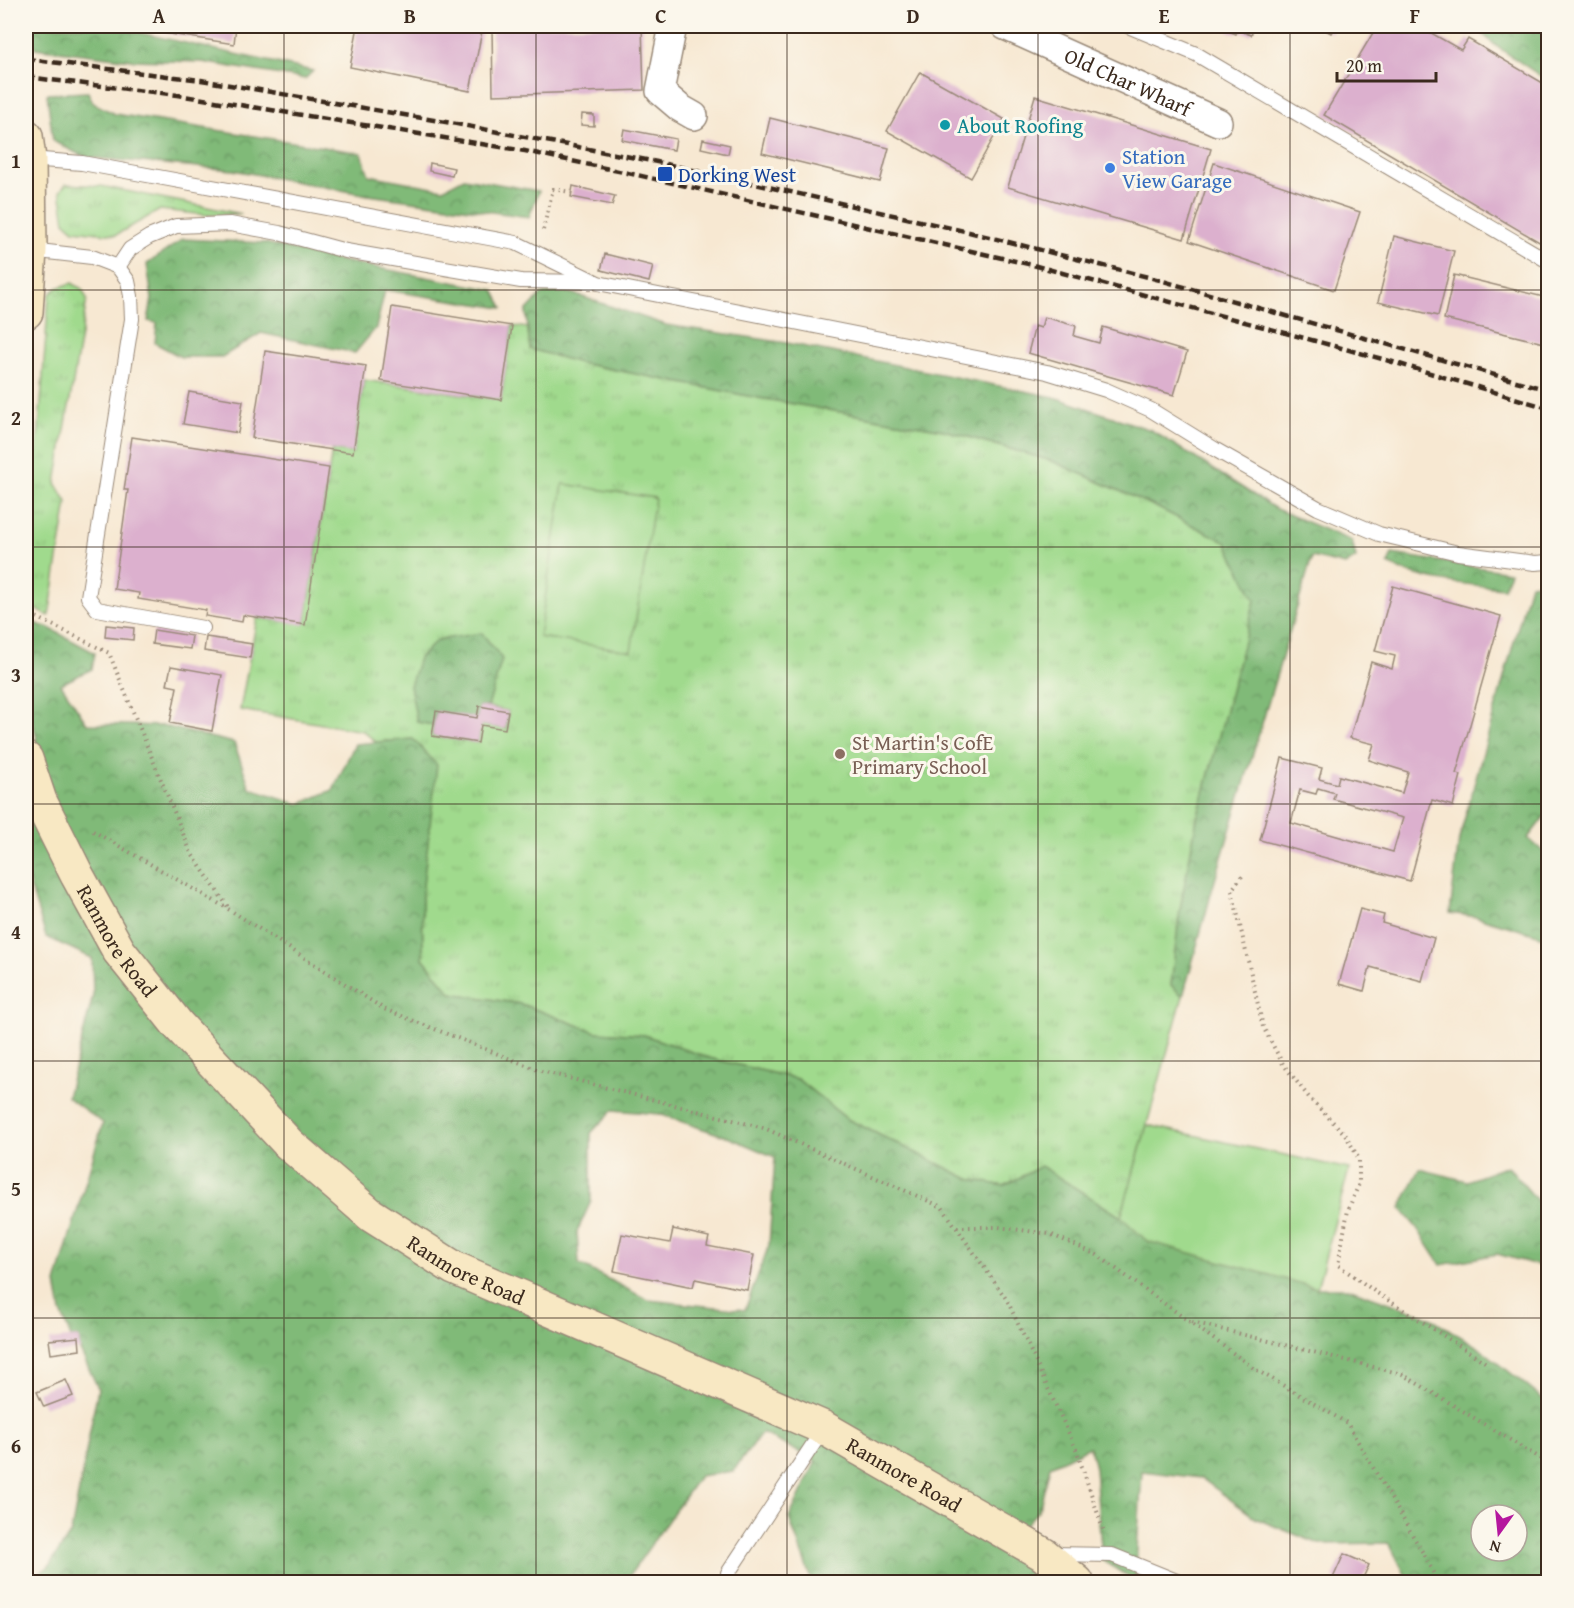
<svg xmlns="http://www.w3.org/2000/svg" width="1574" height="1608" viewBox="0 0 1574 1608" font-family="'Gentium Book Plus',serif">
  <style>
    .grass { fill: url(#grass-tufts); stroke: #6e8256; stroke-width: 1.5; fill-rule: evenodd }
    .forest { fill: url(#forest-crowns); stroke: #5e724b; stroke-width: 1.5; fill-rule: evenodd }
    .pitch { fill: #a0da8d; stroke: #6e8256; stroke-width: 1.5 }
    .building { fill: #dcb0ce; fill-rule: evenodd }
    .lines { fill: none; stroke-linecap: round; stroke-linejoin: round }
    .lane-casing { stroke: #998978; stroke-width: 16 }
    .street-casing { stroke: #998978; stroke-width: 30 }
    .secondary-casing { stroke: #998978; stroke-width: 36 }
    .path { stroke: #998978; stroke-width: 4; stroke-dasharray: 1.5 4.5; stroke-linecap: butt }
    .lane { stroke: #fff; stroke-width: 14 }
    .street { stroke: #fff; stroke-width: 27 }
    .secondary { stroke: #f8e8c3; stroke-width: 33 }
    .rail { stroke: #3b2a1e; stroke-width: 4.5; stroke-dasharray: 9 4.5; stroke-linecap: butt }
    .grid { fill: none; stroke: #3b2a1e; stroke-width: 1.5; stroke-opacity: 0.55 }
    .culture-dot { fill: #0f9aa8; stroke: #fbf7ec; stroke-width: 2 }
    .shop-dot { fill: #3f7fe0; stroke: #fbf7ec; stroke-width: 2 }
    .transit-dot { fill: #1a4fb4; stroke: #fbf7ec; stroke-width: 2 }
    .education-dot { fill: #8d6e63; stroke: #fbf7ec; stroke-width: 2 }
    .labels { text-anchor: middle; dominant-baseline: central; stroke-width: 6; stroke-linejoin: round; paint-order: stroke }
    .street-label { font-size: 21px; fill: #3b2a1e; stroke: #fbf7ec }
    .culture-label { font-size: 21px; fill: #0d838f; stroke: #fbf7ec; text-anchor: start }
    .shop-label { font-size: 21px; fill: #366cbe; stroke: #fbf7ec; text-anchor: start }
    .transit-label { font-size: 21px; fill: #164399; stroke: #fbf7ec; text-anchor: start }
    .education-label { font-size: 21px; fill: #785e54; stroke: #fbf7ec; text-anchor: start }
    .neatline { fill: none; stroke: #3b2a1e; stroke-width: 2 }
    .grid-label { font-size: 20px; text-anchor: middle; font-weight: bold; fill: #3b2a1e }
  </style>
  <defs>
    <pattern id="grass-tufts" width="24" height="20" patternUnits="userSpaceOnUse" patternTransform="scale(1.5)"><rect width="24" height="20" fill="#a0da8d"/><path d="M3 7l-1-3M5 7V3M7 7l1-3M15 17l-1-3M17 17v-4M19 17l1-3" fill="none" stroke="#8bbb79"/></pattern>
    <pattern id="forest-crowns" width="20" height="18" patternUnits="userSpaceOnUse" patternTransform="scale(1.5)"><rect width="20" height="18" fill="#80ba78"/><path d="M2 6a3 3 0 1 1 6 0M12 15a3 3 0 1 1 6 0" fill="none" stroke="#6a9762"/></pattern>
  </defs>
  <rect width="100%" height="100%" fill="#fbf7ec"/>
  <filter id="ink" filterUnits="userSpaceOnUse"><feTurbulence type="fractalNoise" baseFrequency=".0167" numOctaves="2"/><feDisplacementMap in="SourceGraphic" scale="12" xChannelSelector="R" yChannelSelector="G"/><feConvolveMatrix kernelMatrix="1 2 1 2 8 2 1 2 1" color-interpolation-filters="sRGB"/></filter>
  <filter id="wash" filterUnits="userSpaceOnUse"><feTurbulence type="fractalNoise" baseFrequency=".008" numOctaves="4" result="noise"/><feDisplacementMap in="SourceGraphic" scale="24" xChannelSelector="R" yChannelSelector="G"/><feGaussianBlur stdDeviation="1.35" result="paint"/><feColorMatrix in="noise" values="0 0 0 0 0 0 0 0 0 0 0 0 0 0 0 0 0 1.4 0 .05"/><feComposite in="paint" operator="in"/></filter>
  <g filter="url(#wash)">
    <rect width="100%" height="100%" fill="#f7e8d2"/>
    <g class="grass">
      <polygon points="66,184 101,186 242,214 207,215 160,210 116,235 74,230 65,222 60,191"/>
      <polygon points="72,283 82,289 87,299 56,483 67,502 49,616 30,607 26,602 26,537 39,428 49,295 57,288"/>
      <path d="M512 326 528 328 530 349 580 363 748 396 944 430 1052 461 1154 506 1226 542 1256 600 1196 823 1171 985 1183 996 1121 1217 1041 1166 1004 1186 969 1179 847 1119 797 1079 709 1058 644 1035 596 1032 521 1004 451 993 423 958 422 894 412 739 376 742 363 731 240 710 257 618 305 624 332 450 353 453 364 380 501 400ZM482 634 501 659 488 707 508 711 506 729 481 725 478 743 432 736 433 725 417 722 437 640Z"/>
    </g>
    <g class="forest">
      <polygon points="28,26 109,26 313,71 305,79 202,62 132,60 35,48"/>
      <polygon points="1474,26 1548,26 1548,81 1496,46"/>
      <polygon points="88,92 93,103 115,114 361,153 369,175 443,189 464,178 539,191 529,217 368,195 233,170 84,157 53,141 47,94"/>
      <polygon points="183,239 265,243 342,261 494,290 503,308 385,290 376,328 355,353 261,333 222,357 181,357 155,343 157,323 148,321 152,299 147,264"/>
      <polygon points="565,291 666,325 787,343 1054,397 1151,430 1276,509 1352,541 1356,558 1345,565 1312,557 1213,887 1183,996 1171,985 1180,909 1196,823 1255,600 1226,542 1154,506 1052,461 944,430 748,396 580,363 530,349 526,311 542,294"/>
      <path d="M1392 554 1510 572 1504 588C1464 584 1424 582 1388 564Z"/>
      <polygon points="1548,582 1548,812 1528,838 1548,856 1548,938 1477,917 1450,913 1459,839 1530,584"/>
      <path d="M26 620 49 628 95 653 92 669 61 684 87 724 164 726 234 743 250 788 299 804 333 790 355 744 413 739 437 765 422 894 423 958 451 993 521 1004 596 1032 644 1035 709 1058 797 1079 847 1119 969 1179 1004 1186 1041 1166 1121 1217 1148 1241 1317 1288H1348L1429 1317 1481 1349 1548 1403V1582H1409L1389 1543 1319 1544 1257 1519 1201 1478 1142 1471 1135 1581 1102 1560 1095 1468 1090 1447 1050 1466 1039 1510 1004 1547 1054 1582H812L789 1518 816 1461 762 1433 733 1471 699 1476 625 1582H26L48 1567 71 1533 98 1388 80 1350 79 1337 71 1338 61 1312 56 1283 103 1123 67 1097 93 996 92 958 46 937 26 873V744L37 739 26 695ZM613 1110 659 1114 730 1138 775 1157 769 1245 745 1310 648 1300 579 1264 577 1232 591 1201V1133ZM1481 1515H1517V1551H1481Z"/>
      <polygon points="482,633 502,659 488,707 479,706 477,718 436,711 433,725 417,722 410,686 419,658 437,640"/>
      <polygon points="1508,1166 1541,1205 1548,1207 1548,1268 1497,1254 1441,1265 1417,1228 1400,1208 1420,1169 1467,1181"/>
    </g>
    <g class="pitch">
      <polygon points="563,484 655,498 631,651 539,637"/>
      <polygon points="1147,1125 1349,1169 1317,1288 1147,1241 1121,1217"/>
    </g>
    <g id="blocks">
      <g class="building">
        <polygon points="165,26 236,26 234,44 164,33"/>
        <polygon points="358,26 483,26 470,91 350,67"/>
        <polygon points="540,26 642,26 644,90 493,95 492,27"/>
        <polygon points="1215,26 1255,26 1251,35 1238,30 1236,34"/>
        <polygon points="1318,26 1336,26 1331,33"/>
        <polygon points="1377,26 1419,26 1461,50 1468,39 1548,86 1548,230 1541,243 1324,115"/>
        <polygon points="920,72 1004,119 971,178 887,131"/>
        <polygon points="1035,96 1211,149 1184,239 1008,187"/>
        <polygon points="582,114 594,115 594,126 581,125"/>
        <polygon points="770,118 889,148 880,182 762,153"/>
        <polygon points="624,129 676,139 674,150 622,140"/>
        <polygon points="703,139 730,145 728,154 701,148"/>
        <polygon points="430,163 454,168 452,176 429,171"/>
        <polygon points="1214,163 1360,212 1334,290 1189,241"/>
        <polygon points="573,186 615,196 612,205 571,197"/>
        <polygon points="1394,236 1454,251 1438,316 1378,302"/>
        <polygon points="605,254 653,266 649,282 601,270"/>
        <polygon points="1454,275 1548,298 1548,344 1444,319"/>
        <polygon points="392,307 512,326 501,400 381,381"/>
        <polygon points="1044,317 1076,326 1074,336 1099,343 1103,327 1187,352 1174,395 1028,353 1035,326 1041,328"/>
        <polygon points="265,351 366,366 353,453 252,438"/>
        <polygon points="189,392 243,401 238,433 183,424"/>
        <polygon points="132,437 329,468 305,625 243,615 242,622 205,616 206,610 138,599 139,593 114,589 128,490 124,490"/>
        <path d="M1393 586 1501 616 1456 774 1461 775 1453 806 1432 800 1410 881 1260 840 1282 758 1322 768 1319 779 1337 784 1339 776 1402 793 1408 772 1369 760 1374 744 1350 738 1371 662 1392 669 1395 656 1375 651ZM1318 788 1335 793 1333 799 1403 818 1393 852 1291 823 1300 790 1316 794Z"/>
        <polygon points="106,625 134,628 133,640 105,637"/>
        <polygon points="154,630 192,636 190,649 152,644"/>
        <polygon points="206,637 252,644 250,658 204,651"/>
        <polygon points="171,666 222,675 212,731 170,723 177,687 167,685"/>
        <polygon points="479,706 508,711 505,729 481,725 478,743 432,736 436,711 477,718"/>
        <polygon points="1360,909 1384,915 1382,923 1434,938 1422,981 1370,967 1364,991 1339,984"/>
        <polygon points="673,1229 709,1237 707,1246 754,1255 747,1290 695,1279 693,1287 614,1271 622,1234 670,1243"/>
        <polygon points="79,1337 80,1350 51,1354 49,1340"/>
        <polygon points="66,1380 73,1396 44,1407 37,1392"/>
        <polygon points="1344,1554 1369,1565 1361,1582 1343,1582 1333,1578"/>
      </g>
    </g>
  </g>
  <g filter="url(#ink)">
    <use href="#blocks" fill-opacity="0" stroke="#998978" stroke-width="1.5"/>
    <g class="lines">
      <g class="lane-casing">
        <g id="lane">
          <polyline points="1128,26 1196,54 1548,261"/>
          <polyline points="29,159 82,163 516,243 598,283 1047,372 1106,390 1151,410 1216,450 1318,508 1379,534 1458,553 1535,563 1548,562"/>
          <polyline points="30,250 92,257 118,267 128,281 131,296 132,319 88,597 97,609 203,628"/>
          <polyline points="118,267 130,249 149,237 176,226 230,224 279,233 346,251 521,281 593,282"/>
          <polyline points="1052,1554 1112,1555 1179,1582"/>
          <polyline points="728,1573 824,1428"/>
        </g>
      </g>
      <g class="street-casing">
        <g id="street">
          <polyline points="673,26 660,91 680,108 694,116"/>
          <path id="s1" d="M1005 26 1218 122"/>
        </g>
      </g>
      <g class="secondary-casing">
        <g id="secondary">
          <polyline points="26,136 29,159 30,250 26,312"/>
          <path id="s2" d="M26 759 40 801 77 875 119 951 178 1025 289 1144 371 1215 454 1268 824 1428 1043 1554 1077 1582"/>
        </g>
      </g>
      <g class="path">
        <polyline points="543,230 553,189 571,192"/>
        <polyline points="26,612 109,653 191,853 228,907"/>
        <polyline points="93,831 230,910 384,1009 541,1071 764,1128 942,1207 1007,1300 1076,1449 1104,1532"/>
        <polyline points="1242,876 1232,890 1263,1027 1283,1064 1311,1100 1345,1134 1359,1159 1359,1184 1348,1210 1338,1265 1377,1293 1488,1364"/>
        <polyline points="957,1227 998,1227 1050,1234 1097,1255 1255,1369 1347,1423 1423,1553 1438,1582"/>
        <polyline points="1192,1322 1402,1374 1548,1463"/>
      </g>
      <use href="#lane" class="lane"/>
      <use href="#street" class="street"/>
      <use href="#secondary" class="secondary"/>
      <g class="rail">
        <polyline points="26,59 201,80 451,123 657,162 969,232 1156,279 1548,390"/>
        <polyline points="26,77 178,95 525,151 637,175 1033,265 1386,360 1548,408"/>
      </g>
    </g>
  </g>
  <path class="grid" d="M284 26V1582M536 26V1582M787 26V1582M1038 26V1582M1290 26V1582M26 290H1548M26 547H1548M26 804H1548M26 1061H1548M26 1318H1548"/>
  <circle class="culture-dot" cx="945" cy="125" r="6"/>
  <circle class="shop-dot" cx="1110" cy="168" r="6"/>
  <rect class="transit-dot" x="657" y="166" width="16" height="16" rx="3"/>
  <circle class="education-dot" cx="840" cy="754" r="6"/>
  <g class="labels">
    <g class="street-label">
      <text stroke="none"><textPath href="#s1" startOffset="135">Old Char Wharf</textPath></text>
      <text stroke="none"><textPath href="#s2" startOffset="204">Ranmore Road</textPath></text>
      <text stroke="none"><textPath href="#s2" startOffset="690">Ranmore Road</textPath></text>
      <text stroke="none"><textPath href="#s2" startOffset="1174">Ranmore Road</textPath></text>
    </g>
    <g class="culture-label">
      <text x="957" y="125">About Roofing</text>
    </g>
    <g class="shop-label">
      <text x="1122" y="156">Station<tspan x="1122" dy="24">View Garage</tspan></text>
    </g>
    <g class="transit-label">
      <text x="678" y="174">Dorking West</text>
    </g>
    <g class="education-label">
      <text x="852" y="742">St Martin's CofE<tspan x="852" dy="24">Primary School</tspan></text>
    </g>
  </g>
  <rect width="1574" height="1608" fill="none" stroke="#fbf7ec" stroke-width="66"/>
  <g transform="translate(1499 1533) rotate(195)"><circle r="28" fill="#fbf7ec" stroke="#aea59a" stroke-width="1.5"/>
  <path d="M0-4.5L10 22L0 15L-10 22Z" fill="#b5179e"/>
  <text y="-9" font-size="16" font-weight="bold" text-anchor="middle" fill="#3b2a1e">N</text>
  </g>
  <path d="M1337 72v9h99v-9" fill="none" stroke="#3b2a1e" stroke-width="3"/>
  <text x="1346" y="72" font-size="18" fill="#3b2a1e" stroke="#fbf7ec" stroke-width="4.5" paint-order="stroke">20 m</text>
  <rect x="33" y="33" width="1508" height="1542" class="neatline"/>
  <g class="grid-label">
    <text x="159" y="23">A</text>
    <text x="410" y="23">B</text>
    <text x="661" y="23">C</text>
    <text x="913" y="23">D</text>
    <text x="1164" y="23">E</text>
    <text x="1415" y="23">F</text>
    <text x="16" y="168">1</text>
    <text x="16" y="425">2</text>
    <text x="16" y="682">3</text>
    <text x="16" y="939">4</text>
    <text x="16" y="1196">5</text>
    <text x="16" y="1453">6</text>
  </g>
</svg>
